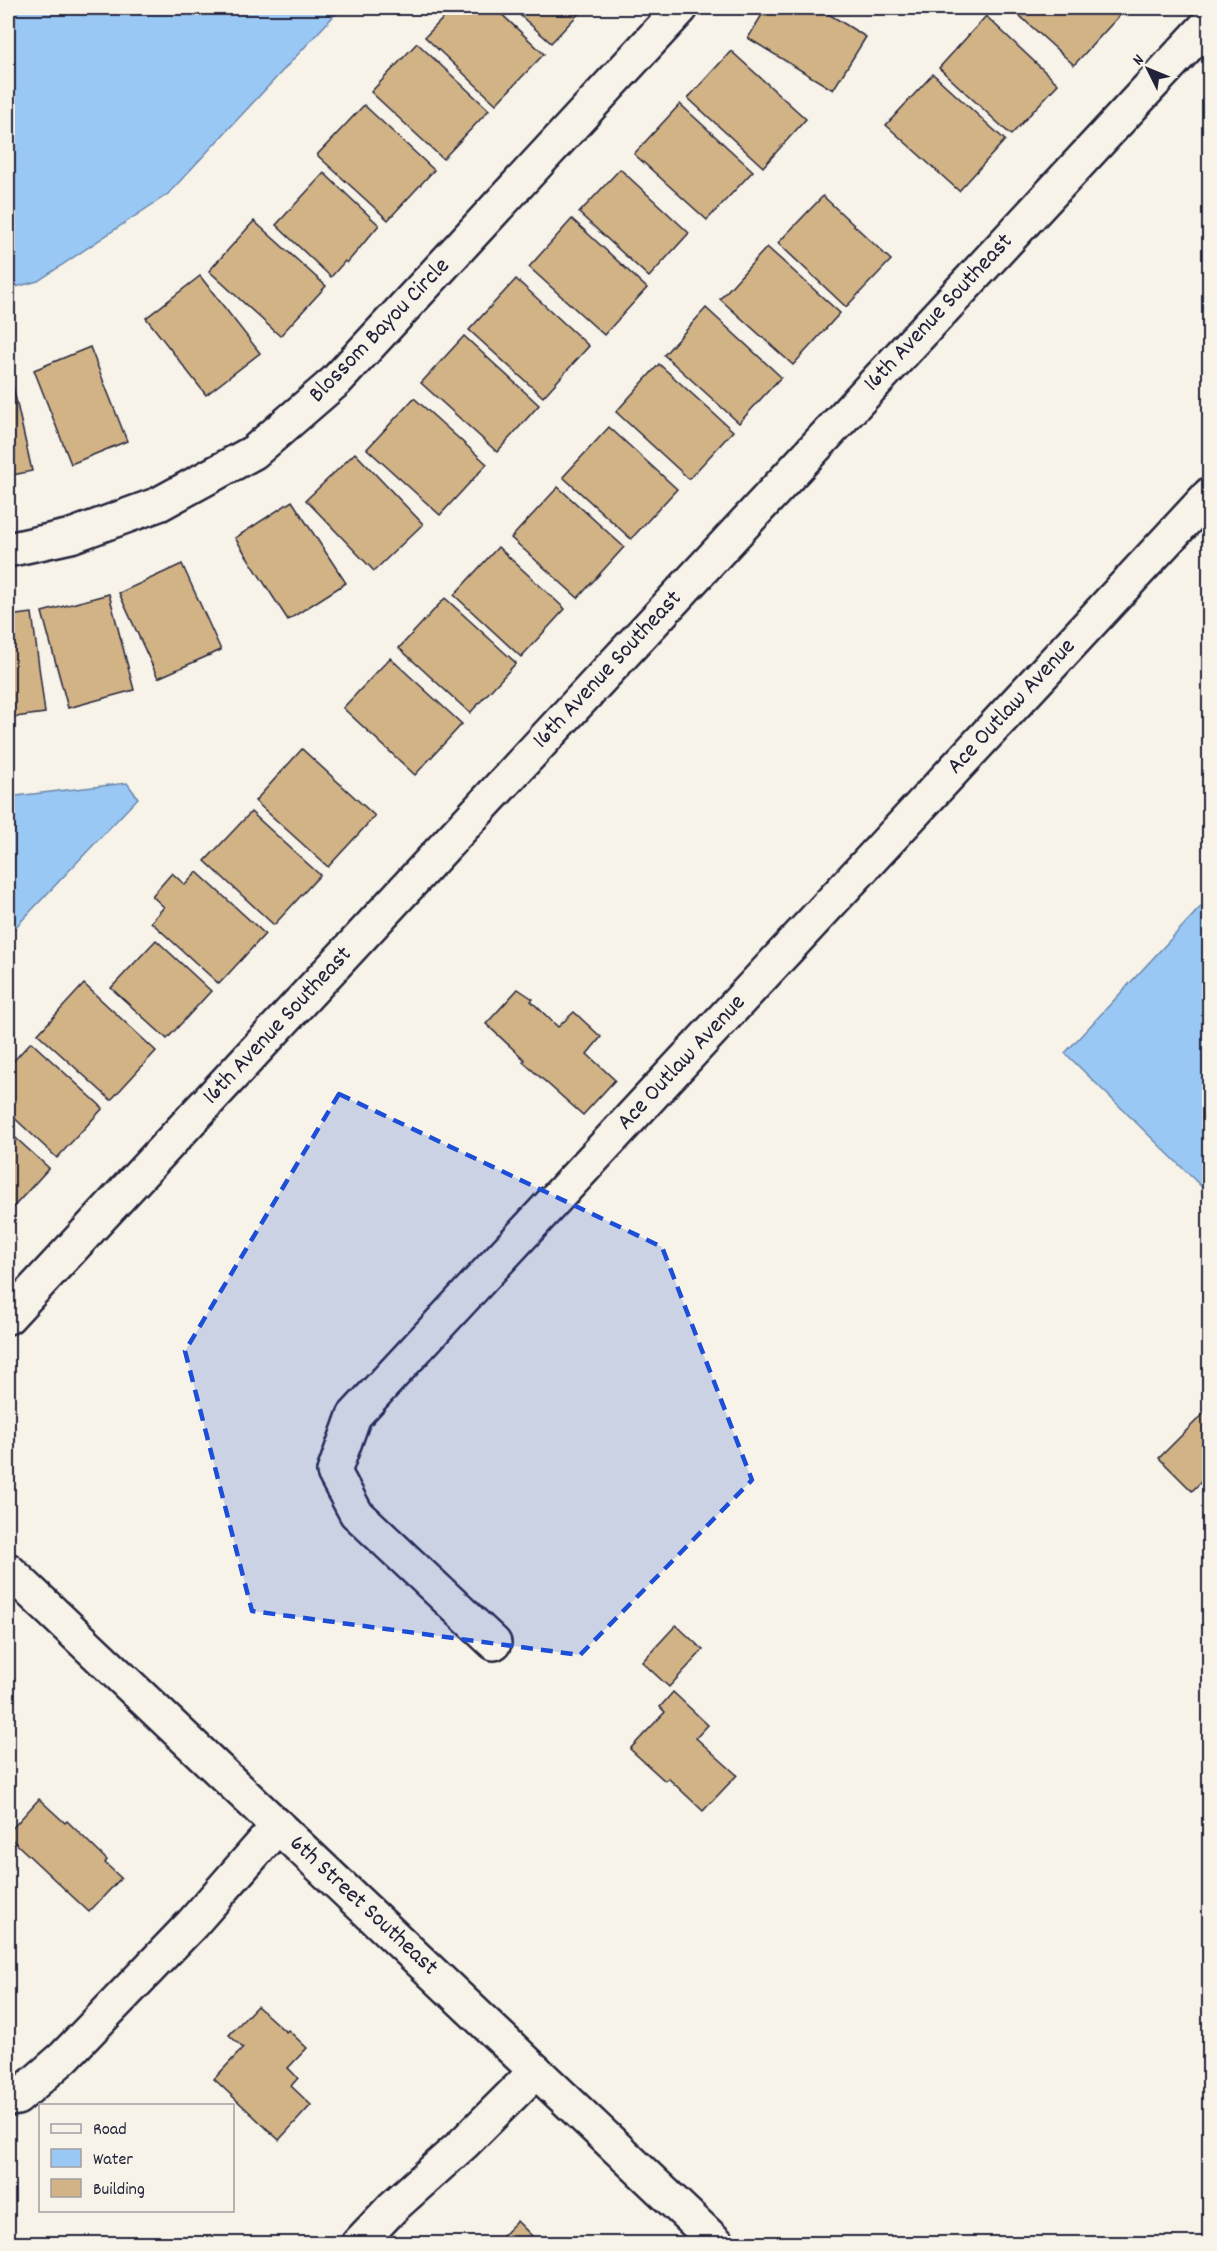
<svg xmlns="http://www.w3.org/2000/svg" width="1217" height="2251" viewBox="0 0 1217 2251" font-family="Dekko,sans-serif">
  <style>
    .water { fill: #9ac8f5; stroke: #6a86ab; stroke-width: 1.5 }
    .building { fill: #d1b386; stroke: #22223b; stroke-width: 1.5 }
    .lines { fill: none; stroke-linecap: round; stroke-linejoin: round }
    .minor-casing { stroke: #22223b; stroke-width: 38 }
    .minor { stroke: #f7f3e8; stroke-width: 33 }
    .marked { fill: #1d4ed8; fill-opacity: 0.2; stroke: #1d4ed8; stroke-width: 4.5; stroke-dasharray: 12 8; stroke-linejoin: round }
    .labels { text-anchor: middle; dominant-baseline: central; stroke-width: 6; stroke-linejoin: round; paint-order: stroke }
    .street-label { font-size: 24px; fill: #22223b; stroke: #f7f3e8 }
  </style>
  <rect width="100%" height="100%" fill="#f7f3e8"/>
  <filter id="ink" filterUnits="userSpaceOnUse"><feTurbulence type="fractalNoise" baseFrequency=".0167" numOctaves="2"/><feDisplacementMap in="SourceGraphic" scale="12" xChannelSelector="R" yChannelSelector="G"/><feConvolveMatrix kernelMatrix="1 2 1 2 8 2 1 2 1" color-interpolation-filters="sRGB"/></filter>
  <g filter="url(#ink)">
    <g class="water">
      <polygon points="8,8 341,8 168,194 38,281 8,289"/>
      <polygon points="127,783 138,798 8,935 8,797"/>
      <polygon points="1209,898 1209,1194 1065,1053"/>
    </g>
    <g class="building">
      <polygon points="453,8 495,8 544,54 496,104 425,37"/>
      <polygon points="512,8 584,8 551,43"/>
      <polygon points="766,8 819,8 866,37 833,90 748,38"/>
      <polygon points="1011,8 1112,8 1120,15 1074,65"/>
      <polygon points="986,16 1058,84 1011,135 939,68"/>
      <polygon points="417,43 489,110 443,159 371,92"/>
      <polygon points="731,51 806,119 763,167 688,98"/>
      <polygon points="933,74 1005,140 959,191 886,125"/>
      <polygon points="680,104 753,171 707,220 634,154"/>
      <polygon points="364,105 434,170 388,220 317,155"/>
      <polygon points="620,169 689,233 649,277 579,213"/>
      <polygon points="324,173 379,225 347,263 345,261 331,277 276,225"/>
      <polygon points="823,196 891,260 846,307 778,243"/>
      <polygon points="572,219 647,288 604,335 529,267"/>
      <polygon points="254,221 326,286 280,336 209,271"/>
      <polygon points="767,247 840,313 793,365 720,299"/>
      <polygon points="200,276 260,353 206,395 146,318"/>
      <polygon points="516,279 589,346 543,397 469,330"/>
      <polygon points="706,308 781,377 739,423 664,355"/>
      <polygon points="464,336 539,405 497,452 421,383"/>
      <polygon points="90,347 127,441 71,464 34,370"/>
      <polygon points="659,364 733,431 689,479 616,412"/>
      <polygon points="11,377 32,471 8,476 8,378"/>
      <polygon points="414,398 487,464 440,515 367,449"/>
      <polygon points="609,427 677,489 631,539 563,477"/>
      <polygon points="355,453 423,524 374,571 306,500"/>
      <polygon points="558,487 624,547 578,598 511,538"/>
      <polygon points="292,501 346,583 288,620 235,538"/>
      <polygon points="498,547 565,609 521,657 454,595"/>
      <polygon points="182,564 221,650 158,678 119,593"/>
      <polygon points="109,594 134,690 68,708 42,612"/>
      <polygon points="445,598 516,663 470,713 399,648"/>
      <polygon points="32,613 45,713 8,718 8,616"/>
      <polygon points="390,658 462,724 415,775 343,708"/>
      <polygon points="302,749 375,816 328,867 255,801"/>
      <polygon points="251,812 320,875 274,925 205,861"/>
      <polygon points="197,872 265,934 219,984 151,922 164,907 152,896 172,873 185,885"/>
      <polygon points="156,940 211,991 167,1039 111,988"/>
      <polygon points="84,984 156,1051 111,1100 38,1034"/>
      <polygon points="518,989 533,999 531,1001 558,1027 574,1012 601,1037 587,1054 615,1080 583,1115 523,1062 525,1060 486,1024"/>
      <polygon points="31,1042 103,1108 57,1158 8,1112 8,1067"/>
      <polygon points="8,1131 49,1168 8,1213"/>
      <polygon points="1210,1407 1210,1473 1192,1491 1159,1458"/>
      <polygon points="676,1625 703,1650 669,1687 642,1662"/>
      <polygon points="673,1692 708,1725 696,1738 737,1775 703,1811 668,1778 665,1781 630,1749 665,1712 660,1707"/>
      <polygon points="39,1799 65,1823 67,1821 107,1860 105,1863 121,1878 89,1912 8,1836 8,1833"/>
      <polygon points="257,2006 286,2032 288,2030 307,2048 288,2068 298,2078 291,2086 311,2105 279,2140 214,2079 243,2048 229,2035"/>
      <polygon points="517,2221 540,2244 494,2244"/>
    </g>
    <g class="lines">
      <g class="minor-casing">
        <g id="minor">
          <polyline points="8,550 71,536 159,504 254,452 336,381 681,8"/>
          <polyline points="8,1317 1210,22"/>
          <polyline points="8,1570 718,2244"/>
          <polyline points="494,1643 356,1513 334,1472 354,1416 1210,494"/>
          <polyline points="8,2099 17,2098 64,2057 192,1924 278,1826"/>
          <polyline points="358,2244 393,2207 463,2144 536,2071"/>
        </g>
      </g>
      <use href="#minor" class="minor"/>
    </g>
  </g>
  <path class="marked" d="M339 1094 662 1247 752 1480 580 1655 252 1611 185 1351Z"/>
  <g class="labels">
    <g class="street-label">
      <text transform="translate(939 313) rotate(-47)">16th Avenue Southeast</text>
      <text transform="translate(380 331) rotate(-46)">Blossom Bayou Circle</text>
      <text transform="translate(608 670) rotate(-47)">16th Avenue Southeast</text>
      <text transform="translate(1012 707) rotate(-47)">Ace Outlaw Avenue</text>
      <text transform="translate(278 1026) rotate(-47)">16th Avenue Southeast</text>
      <text transform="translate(682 1063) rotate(-47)">Ace Outlaw Avenue</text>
      <text transform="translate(363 1906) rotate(43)">6th Street Southeast</text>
    </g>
  </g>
  <rect width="1217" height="2251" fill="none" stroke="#f7f3e8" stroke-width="30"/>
  <rect x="15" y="15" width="1187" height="2221" fill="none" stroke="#22223b" stroke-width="2" filter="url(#ink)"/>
  <rect x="39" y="2104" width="195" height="108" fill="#f7f3e8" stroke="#a29fa3" stroke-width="1.5"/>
  <rect x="51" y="2124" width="30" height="9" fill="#f7f3e8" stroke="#a29fa3" stroke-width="1.5"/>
  <text x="93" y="2134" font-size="18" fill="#22223b">Road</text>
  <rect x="51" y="2149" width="30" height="18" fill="#9ac8f5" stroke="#a29fa3" stroke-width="1.5"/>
  <text x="93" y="2164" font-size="18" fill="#22223b">Water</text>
  <rect x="51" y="2179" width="30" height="18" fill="#d1b386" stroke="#a29fa3" stroke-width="1.5"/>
  <text x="93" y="2194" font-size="18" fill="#22223b">Building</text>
  <g transform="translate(1148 69) rotate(313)" stroke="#f7f3e8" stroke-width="4.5" paint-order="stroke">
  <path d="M0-4.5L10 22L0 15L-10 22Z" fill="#22223b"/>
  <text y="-9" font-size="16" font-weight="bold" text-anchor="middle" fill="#22223b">N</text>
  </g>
</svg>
